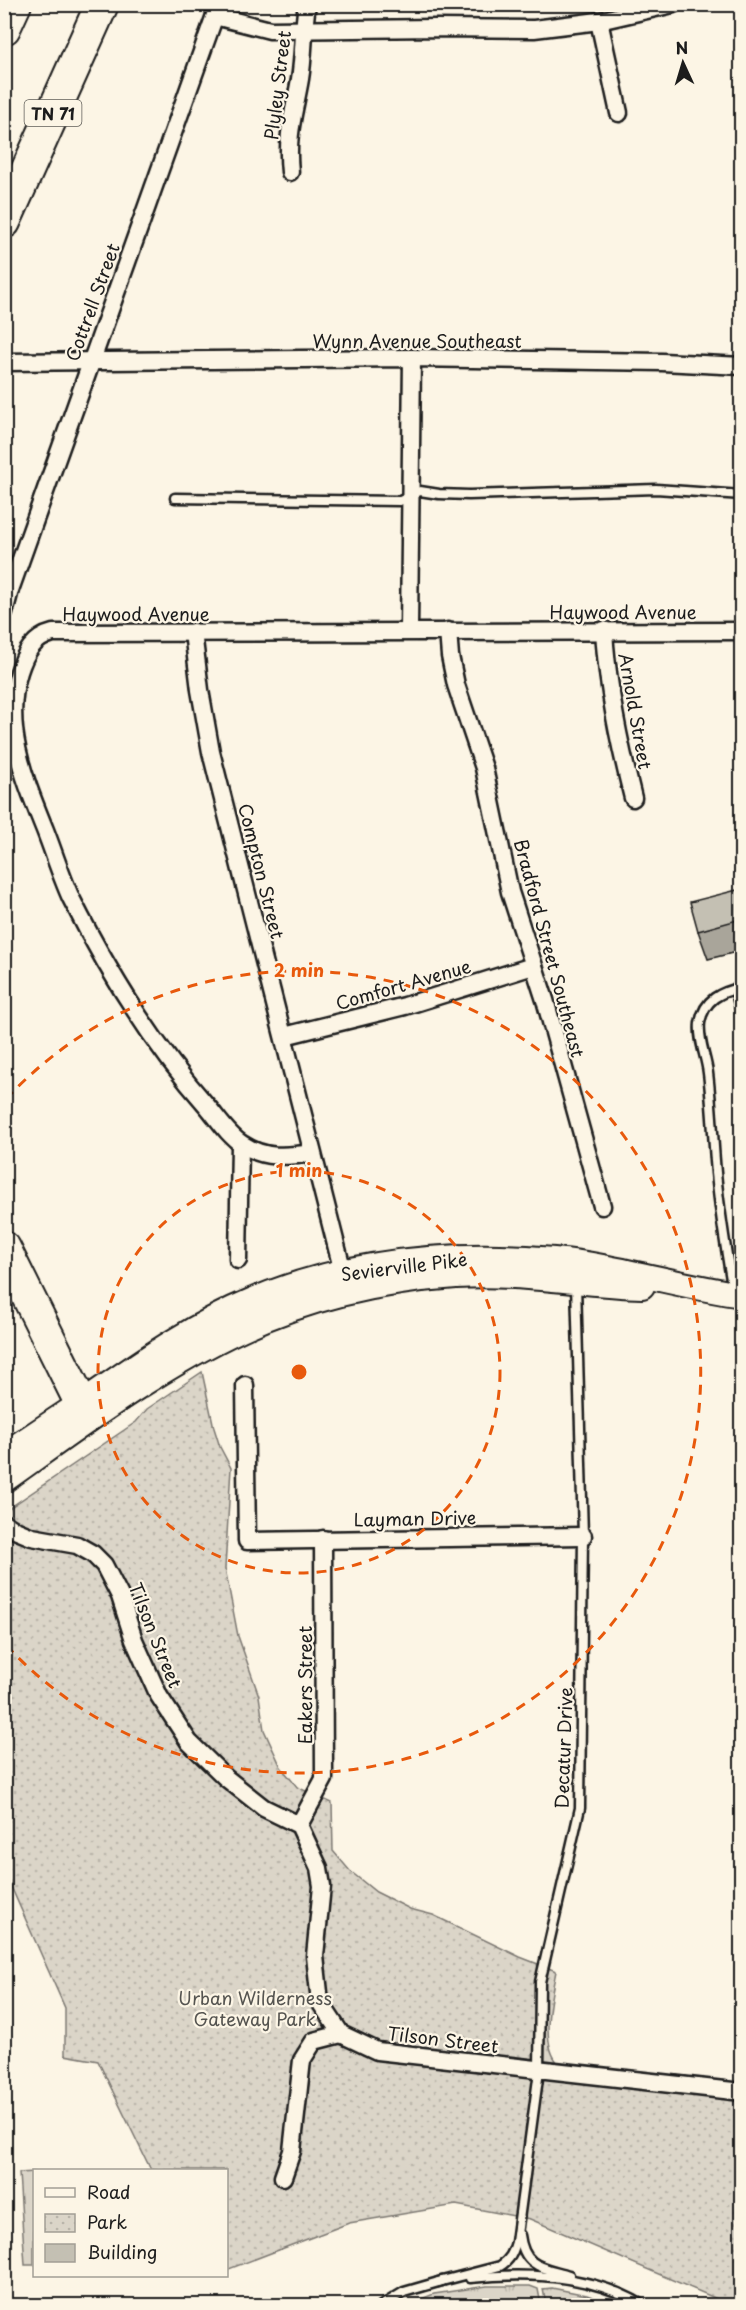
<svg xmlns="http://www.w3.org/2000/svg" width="746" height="2310" viewBox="0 0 746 2310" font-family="'Playpen Sans',sans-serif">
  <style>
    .grass { fill: url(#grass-tufts); stroke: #7c7872; stroke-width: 1.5 }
    .park { fill: url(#park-dots); stroke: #7c7872; stroke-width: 1.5 }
    .pitch { fill: #dbd5c8; stroke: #7c7872; stroke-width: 1.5 }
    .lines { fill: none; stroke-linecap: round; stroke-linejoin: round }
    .lane-casing { stroke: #1c1c1c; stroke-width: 13 }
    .street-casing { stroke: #1c1c1c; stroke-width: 21 }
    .secondary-casing { stroke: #1c1c1c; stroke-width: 28 }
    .highway-casing { stroke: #1c1c1c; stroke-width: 36 }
    .lane { stroke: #fcf5e5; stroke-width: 8 }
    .street { stroke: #fcf5e5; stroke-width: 16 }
    .secondary { stroke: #fcf5e5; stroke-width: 24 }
    .highway { stroke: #fcf5e5; stroke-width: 32 }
    .wall { fill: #a9a59a; stroke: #1c1c1c; stroke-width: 1.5 }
    .building { fill: #c4c0b3; stroke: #1c1c1c; stroke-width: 1.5 }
    .ring { fill: none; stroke: #e8590c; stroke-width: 3; stroke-dasharray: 10 8 }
    .labels { text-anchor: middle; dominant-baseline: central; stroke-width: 4.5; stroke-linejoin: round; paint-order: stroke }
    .shield { fill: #fcf5e5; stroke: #5f5d58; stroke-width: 1.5 }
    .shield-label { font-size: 16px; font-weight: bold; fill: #1c1c1c }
    .street-label { font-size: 18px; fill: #1c1c1c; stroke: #fcf5e5 }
    .park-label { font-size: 18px; fill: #555450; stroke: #fcf5e5 }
    .centre { fill: #e8590c; stroke: #fcf5e5; stroke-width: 3 }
    .ring-label { font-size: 18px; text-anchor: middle; font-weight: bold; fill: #e8590c; stroke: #fcf5e5; stroke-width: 4.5; stroke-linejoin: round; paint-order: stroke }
  </style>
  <defs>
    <pattern id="grass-tufts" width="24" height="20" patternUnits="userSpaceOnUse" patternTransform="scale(1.5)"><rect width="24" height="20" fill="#dbd5c8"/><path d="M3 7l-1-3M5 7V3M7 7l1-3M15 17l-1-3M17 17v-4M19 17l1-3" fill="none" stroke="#bbb6ab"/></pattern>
    <pattern id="park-dots" width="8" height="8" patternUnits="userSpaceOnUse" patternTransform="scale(1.5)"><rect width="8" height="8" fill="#dbd5c8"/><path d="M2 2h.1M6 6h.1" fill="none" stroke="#bbb6ab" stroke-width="1.8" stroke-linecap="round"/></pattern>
  </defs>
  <rect width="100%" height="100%" fill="#fcf5e5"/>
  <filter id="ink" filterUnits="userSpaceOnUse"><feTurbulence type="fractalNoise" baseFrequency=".0167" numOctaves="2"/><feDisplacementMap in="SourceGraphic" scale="12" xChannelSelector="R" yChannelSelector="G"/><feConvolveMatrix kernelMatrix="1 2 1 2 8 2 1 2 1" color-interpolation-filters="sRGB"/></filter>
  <g filter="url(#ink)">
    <g class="grass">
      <polygon points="487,2286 530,2286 538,2289 541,2305 406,2305 434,2294"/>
      <polygon points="552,2288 587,2295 614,2305 546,2305 543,2289"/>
    </g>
    <path class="park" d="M202 1372 214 1428 220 1447 231 1468 225 1568 238 1636 259 1696 264 1730 281 1767 297 1787 332 1803 333 1851 350 1871 376 1892 410 1909 433 1915 520 1957 556 1971C551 1997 539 2046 560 2065L741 2086V2305H731L530 2219 456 2205 349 2223 229 2269 227 2267 226 2170H151L98 2061 65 2055V2008L5 1873V1511L136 1422 147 1409Z"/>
    <polygon class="pitch" points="34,2172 34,2265 25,2265 19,2173"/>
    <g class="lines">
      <g class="lane-casing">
        <g id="lane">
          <polyline points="175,498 400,501 420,491 439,494 469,495 656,489 742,495"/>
          <path d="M733 1291C726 1251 720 1213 716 1173 713 1140 712 1106 708 1073 706 1056 698 1040 700 1023 704 999 721 992 742 987"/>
          <path d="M520 2235C524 2268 543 2267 569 2275"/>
          <path d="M470 2278C527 2272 594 2275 644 2306"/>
          <path d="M438 2282 500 2266C510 2260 513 2253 516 2242L539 2071 540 1982 580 1808 583 1536 576 1284"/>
          <polyline points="381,2306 404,2292 442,2281"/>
        </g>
      </g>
      <g class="street-casing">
        <g id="street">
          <polyline points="215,16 270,30 436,28 534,29 599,21 673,4"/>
          <polyline points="599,21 619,113"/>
          <path d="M290 172C286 134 294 114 300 79 304 55 303 29 307 4"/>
          <polyline points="4,362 412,358 662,362 742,366"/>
          <polyline points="4,613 10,590 219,4"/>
          <polyline points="409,630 412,358"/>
          <path d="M604 630C607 687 619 743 633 798"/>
          <polyline points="448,631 450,656 456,685 484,768 510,892 545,1000 602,1206"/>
          <polyline points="193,632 200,690 211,752 345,1280"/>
          <polyline points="284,1036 405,1006 533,966"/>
          <path d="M312 1153C286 1157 264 1159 242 1144 229 1136 218 1119 208 1107 153 1045 108 972 71 898 61 876 54 853 45 830 25 780 2 727 19 672 25 653 33 638 53 633L742 631"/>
          <polyline points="238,1260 240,1144"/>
          <polyline points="245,1385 247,1541 583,1536"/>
          <polyline points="4,1523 15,1530 32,1537 77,1545 93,1554 104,1565 120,1596 134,1640 159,1696 189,1742 226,1778 264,1808 299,1825 319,1868 322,1886 315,1956 320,2002 341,2034 377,2051 742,2092"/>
          <polyline points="299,1825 324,1779 323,1539"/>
          <polyline points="283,2177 292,2151 302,2060 314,2041 341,2034"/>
        </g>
      </g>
      <g class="secondary-casing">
        <g id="secondary">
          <path d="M4 1455C34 1434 65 1414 95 1394 144 1360 195 1324 251 1301 346 1261 452 1251 554 1260 618 1266 678 1286 742 1295"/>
          <path d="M4 1480C80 1426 157 1368 241 1329 308 1298 383 1281 456 1276 519 1272 580 1284 642 1286"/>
        </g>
      </g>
      <g class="highway-casing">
        <g id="highway">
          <polyline points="4,28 15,4"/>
          <polyline points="4,222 102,4"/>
          <polyline points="4,1248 81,1403"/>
        </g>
      </g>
      <use href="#lane" class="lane"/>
      <use href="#street" class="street"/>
      <use href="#secondary" class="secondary"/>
      <use href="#highway" class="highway"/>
    </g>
    <polygon class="wall" points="741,889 741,951 708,959 698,931"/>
    <g class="building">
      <polygon points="741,889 741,919 698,931 690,902"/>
      <polygon points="741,993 741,1038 731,996"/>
      <polygon points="741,1189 741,1209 737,1191"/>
    </g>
  </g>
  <g class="ring">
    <circle cx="299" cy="1372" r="201"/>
    <path d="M6 1099A401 401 0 1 1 6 1645"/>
  </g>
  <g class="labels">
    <rect class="shield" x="24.5" y="100" width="57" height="26" rx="4.5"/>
    <g class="shield-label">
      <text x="53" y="113">TN 71</text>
    </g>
    <g class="street-label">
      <text transform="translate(277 85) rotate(-83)">Plyley Street</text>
      <text transform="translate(92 302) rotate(-70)">Cottrell Street</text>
      <text x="417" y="340">Wynn Avenue Southeast</text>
      <text x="623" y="611">Haywood Avenue</text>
      <text x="136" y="613">Haywood Avenue</text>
      <text transform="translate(636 711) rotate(80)">Arnold Street</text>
      <text transform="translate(262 871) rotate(76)">Compton Street</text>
      <text transform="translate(550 948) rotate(75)">Bradford Street Southeast</text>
      <text transform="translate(403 984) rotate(-16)">Comfort Avenue</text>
      <text transform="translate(404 1266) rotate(-7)">Sevierville Pike</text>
      <text transform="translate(415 1518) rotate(-1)">Layman Drive</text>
      <text transform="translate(156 1635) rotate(68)">Tilson Street</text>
      <text transform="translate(304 1685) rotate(-90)">Eakers Street</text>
      <text transform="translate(563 1748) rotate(-88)">Decatur Drive</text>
      <text transform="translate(443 2039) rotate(7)">Tilson Street</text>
    </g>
    <g class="park-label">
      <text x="255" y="1997">Urban Wilderness<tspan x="255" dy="21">Gateway Park</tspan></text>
    </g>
  </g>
  <circle cx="299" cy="1372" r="9" class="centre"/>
  <g class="ring-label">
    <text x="299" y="977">2 min</text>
    <text x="299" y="1177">1 min</text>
  </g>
  <rect width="746" height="2310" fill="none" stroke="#fcf5e5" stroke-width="24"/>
  <rect x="12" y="12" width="722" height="2286" fill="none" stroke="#1c1c1c" stroke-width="2" filter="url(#ink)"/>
  <rect x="33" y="2169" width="195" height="108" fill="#fcf5e5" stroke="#a29e95" stroke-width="1.5"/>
  <rect x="45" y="2188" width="30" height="9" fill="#fcf5e5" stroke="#a29e95" stroke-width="1.5"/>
  <text x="87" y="2199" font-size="18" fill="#1c1c1c">Road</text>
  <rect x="45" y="2214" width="30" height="18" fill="url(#park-dots)" stroke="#a29e95" stroke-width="1.5"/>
  <text x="87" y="2229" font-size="18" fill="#1c1c1c">Park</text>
  <rect x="45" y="2244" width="30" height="18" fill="#c4c0b3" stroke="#a29e95" stroke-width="1.5"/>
  <text x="87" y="2259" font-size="18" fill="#1c1c1c">Building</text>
  <g transform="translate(683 63) rotate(356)" stroke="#fcf5e5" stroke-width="4.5" paint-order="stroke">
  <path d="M0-4.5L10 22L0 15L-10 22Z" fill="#1c1c1c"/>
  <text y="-9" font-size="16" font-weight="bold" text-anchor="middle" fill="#1c1c1c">N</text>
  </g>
</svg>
